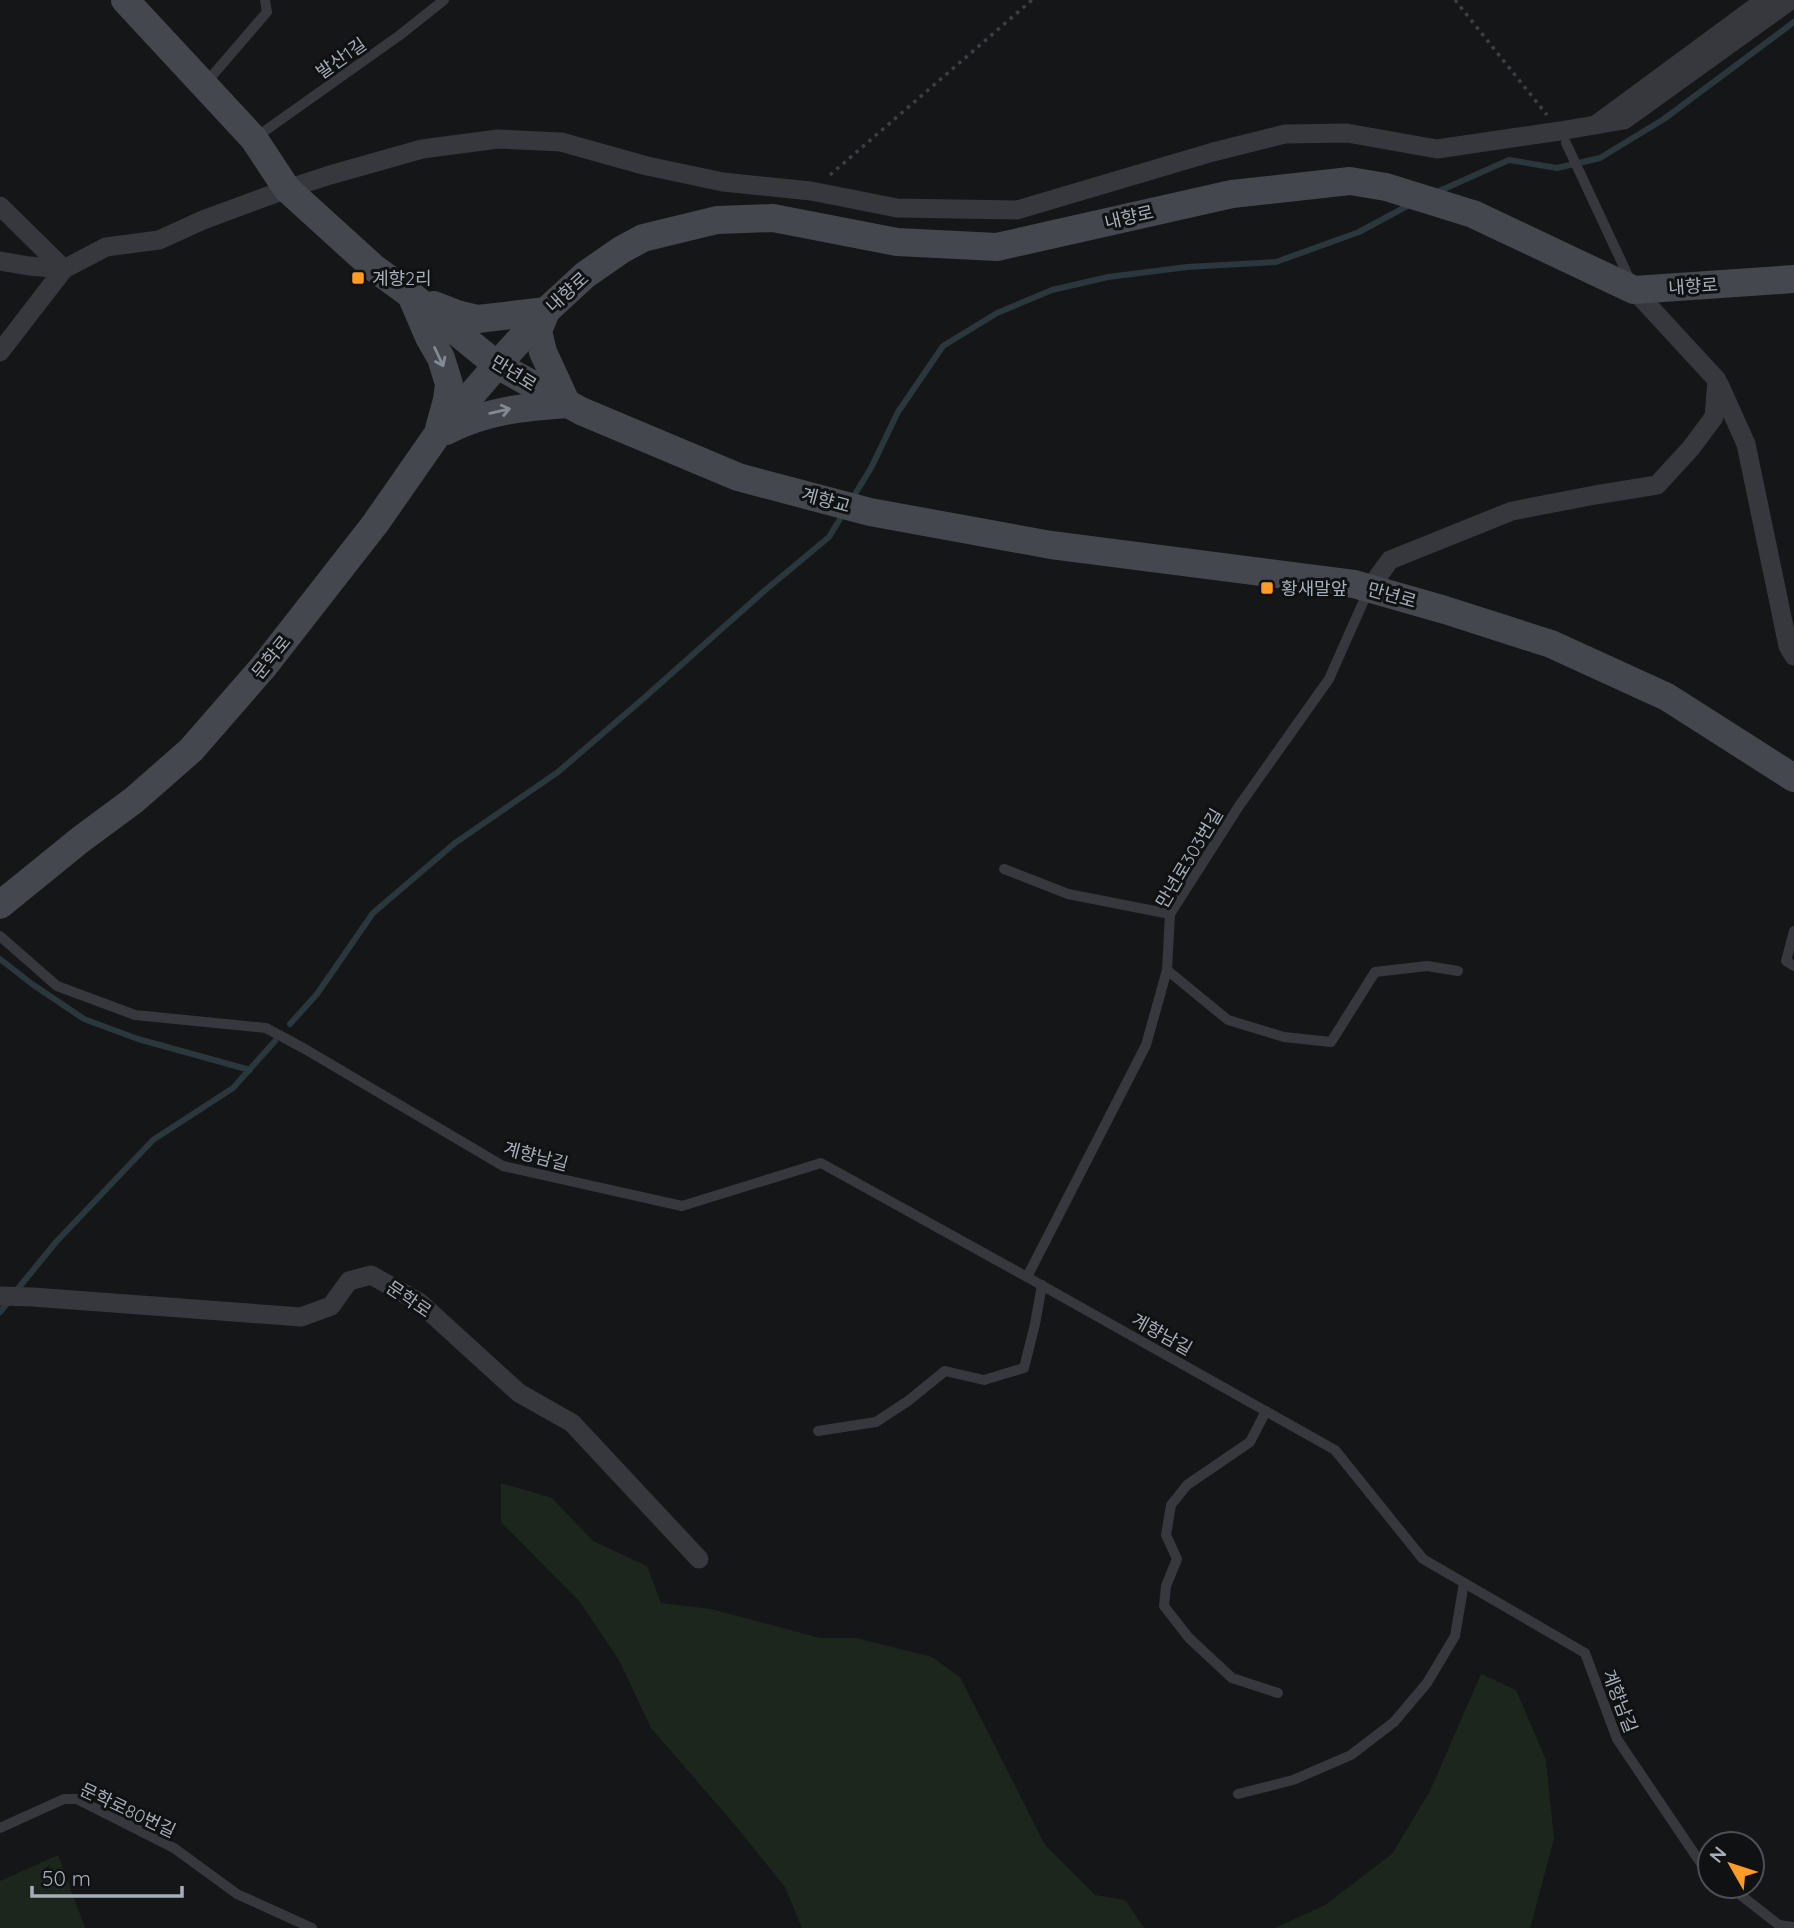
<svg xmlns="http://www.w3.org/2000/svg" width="1794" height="1928" viewBox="0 0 1794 1928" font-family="Quicksand,'Noto Sans KR',sans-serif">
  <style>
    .green { fill: #1d261d }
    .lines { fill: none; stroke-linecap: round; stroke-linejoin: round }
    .stream { stroke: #2a373d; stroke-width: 6 }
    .path { stroke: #3c3f44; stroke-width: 3.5; stroke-dasharray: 3.5 5; stroke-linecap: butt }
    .lane { stroke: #36383d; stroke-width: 10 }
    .street { stroke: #36383d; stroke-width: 19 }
    .secondary { stroke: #44474d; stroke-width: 28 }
    .oneway { stroke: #848a93 }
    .poi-dot { fill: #ff9b26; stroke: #101113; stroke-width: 2.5 }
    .labels { text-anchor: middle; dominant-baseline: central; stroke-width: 6; stroke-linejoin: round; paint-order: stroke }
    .street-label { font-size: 18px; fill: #a6aeb9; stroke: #101113 }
    .poi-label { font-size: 18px; fill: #a6aeb9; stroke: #101113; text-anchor: start }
  </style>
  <rect width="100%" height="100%" fill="#151618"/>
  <g class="green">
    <polygon points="501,1483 552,1498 593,1541 647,1566 661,1603 711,1609 820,1638 856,1638 932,1657 960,1677 1045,1845 1095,1895 1125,1900 1144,1928 802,1928 785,1887 735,1825 651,1728 619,1660 580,1602 501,1522"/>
    <polygon points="1481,1674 1516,1690 1546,1760 1554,1839 1530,1928 1275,1928 1325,1905 1392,1854 1430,1791"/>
    <polygon points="58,1855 85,1928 0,1928 0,1881"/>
  </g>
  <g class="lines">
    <g class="stream">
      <polyline points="1437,192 1509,160 1557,168 1600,158 1664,119 1794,22"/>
      <polyline points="852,499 871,468 898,412 943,346 997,313 1052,290 1108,277 1187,267 1276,262 1359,232 1411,204"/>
      <polyline points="0,959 32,984 84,1019 138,1039 250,1070"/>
      <polyline points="290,1024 317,994 373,913 455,843 558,772 644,698 763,592 829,537 843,514"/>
      <polyline points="16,1291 56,1242 153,1140 233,1088 275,1041"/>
      <polyline points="0,1312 10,1300"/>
    </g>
    <g class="path">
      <polyline points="1455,0 1547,115"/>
      <polyline points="830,175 1032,0"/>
    </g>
    <g class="lane">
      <polyline points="205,84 267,12 265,0"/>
      <polyline points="255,138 400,35 444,0"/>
      <polyline points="1566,143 1631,282"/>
      <polyline points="1004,869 1068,894 1170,914"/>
      <polyline points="1794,931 1786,961 1794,966"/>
      <polyline points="0,936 57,986 135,1015 266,1028 305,1049 503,1166 682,1206 821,1163 1027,1277 1335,1450 1423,1559 1585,1653 1617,1739 1702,1865 1710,1871"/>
      <polyline points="1167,970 1228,1020 1284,1037 1331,1042 1375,972 1427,966 1458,971"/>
      <polyline points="1027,1277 1146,1045 1167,970 1170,914 1239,806 1329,679 1369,589"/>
      <polyline points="1266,1411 1250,1442 1187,1485 1171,1505 1166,1535 1177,1559 1166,1586 1164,1606 1189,1638 1232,1678 1278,1693"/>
      <polyline points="818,1431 876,1422 908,1401 945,1371 984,1380 1024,1368 1035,1324 1042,1285"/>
      <polyline points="1238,1794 1293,1780 1351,1755 1394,1722 1427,1683 1455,1636 1464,1583"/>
      <polyline points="0,1828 64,1799 77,1799 174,1848 237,1894 312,1928"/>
      <polyline points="1729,1886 1779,1925 1794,1927"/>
    </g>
    <g class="street">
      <polyline points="1597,124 1765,0"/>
      <polyline points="0,206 64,269 106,247 159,240 203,220 287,189 330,175 422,149 498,139 561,142 647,166 723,182 811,191 897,208 1017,210 1213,152 1285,134 1347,133 1437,149 1560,131 1624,120 1791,0"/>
      <polyline points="0,261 29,266 64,269 0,352"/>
      <polyline points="1719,384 1746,444 1788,646 1794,656"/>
      <polyline points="1369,589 1390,560 1512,511 1595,495 1657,485 1691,448 1714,417 1717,380 1634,290"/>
      <polyline points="0,1296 33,1297 301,1317 331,1306 349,1281 371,1275 419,1302 519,1393 572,1423 699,1559"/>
    </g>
    <g class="secondary">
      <polyline points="125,0 254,139 287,189 374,268 411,295 497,365 581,411 738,477 870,512 1051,545 1354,584 1445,610 1551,644 1667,697 1794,778"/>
      <polyline points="413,300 429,337 441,358 449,384 447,400 439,429"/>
      <path d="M434 305 457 314 478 319 546 311 538 331 543 352 567 404C524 407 485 411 446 431"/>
      <polyline points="0,905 80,840 134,800 191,750 265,665 375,524 437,435 497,365 546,311 585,275 621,250 643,238 717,220 773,218 897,242 997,247 1232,194 1350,181 1386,187 1473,214 1634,290 1794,279"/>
    </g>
  </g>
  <defs><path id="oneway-shaft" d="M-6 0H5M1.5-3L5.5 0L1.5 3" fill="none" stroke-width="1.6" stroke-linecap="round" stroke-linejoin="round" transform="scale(1.75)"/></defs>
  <g class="oneway">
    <use href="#oneway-shaft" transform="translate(439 357) rotate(65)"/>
    <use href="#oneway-shaft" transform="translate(500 411) rotate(-13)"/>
  </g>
  <g class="poi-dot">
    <rect x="351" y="271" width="14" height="14" rx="3.5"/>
    <rect x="1260" y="581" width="14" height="14" rx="3.5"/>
  </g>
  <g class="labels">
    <g class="street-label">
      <text transform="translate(341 58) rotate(-35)">발산1길</text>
      <text transform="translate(1129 217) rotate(-13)">내향로</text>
      <text transform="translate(1693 286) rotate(-4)">내향로</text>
      <text transform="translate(567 292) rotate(-42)">내향로</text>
      <text transform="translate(514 373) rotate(32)">만년로</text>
      <text transform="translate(826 500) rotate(15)">계향교</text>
      <text transform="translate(1392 595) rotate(16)">만년로</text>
      <text transform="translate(271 657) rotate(-51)">문학로</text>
      <text transform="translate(1189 858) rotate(-59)">만년로303번길</text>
      <text transform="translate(536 1156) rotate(15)">계향남길</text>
      <text transform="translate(409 1299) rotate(34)">문학로</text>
      <text transform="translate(1162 1334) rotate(29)">계향남길</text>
      <text transform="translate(1620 1701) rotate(69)">계향남길</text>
      <text transform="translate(128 1810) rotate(25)">문학로80번길</text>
    </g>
    <g class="poi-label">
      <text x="372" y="278">계향2리</text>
      <text x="1281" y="588">황새말앞</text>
    </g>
  </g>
  <g transform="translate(1731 1865) rotate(309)"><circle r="33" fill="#101113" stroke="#4c5055" stroke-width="2"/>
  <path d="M0-5L12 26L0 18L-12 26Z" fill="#ff9b26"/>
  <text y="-10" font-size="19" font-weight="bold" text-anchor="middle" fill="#a6aeb9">N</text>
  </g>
  <path d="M32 1886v10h150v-10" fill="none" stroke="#a6aeb9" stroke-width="3.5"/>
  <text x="42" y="1886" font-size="21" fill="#a6aeb9" stroke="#101113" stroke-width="5" paint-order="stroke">50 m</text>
</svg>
